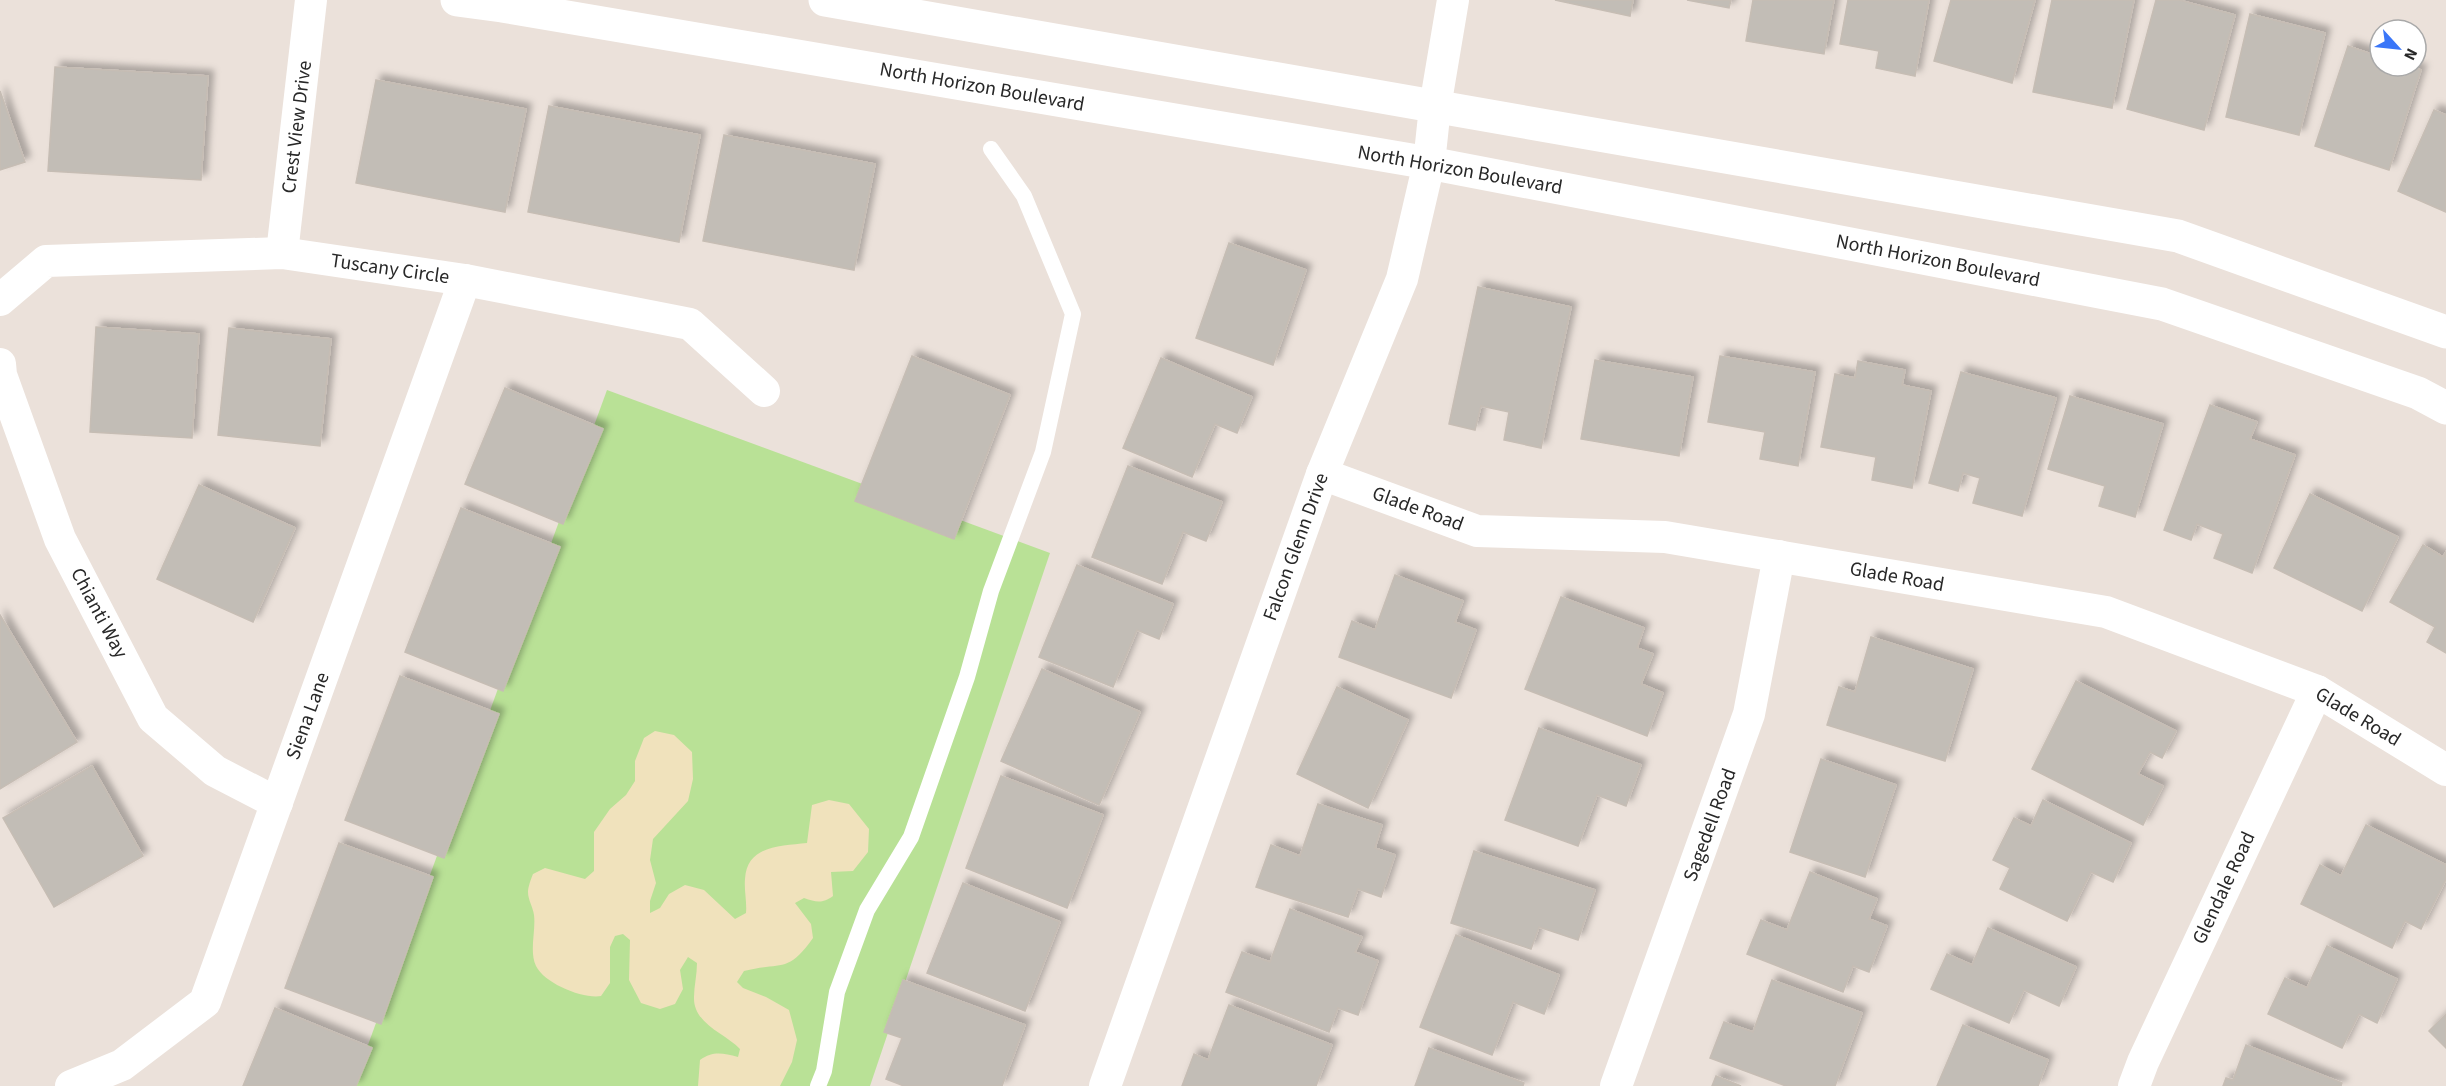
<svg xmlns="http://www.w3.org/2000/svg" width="2446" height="1086" viewBox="0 0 2446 1086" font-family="'Source Sans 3',sans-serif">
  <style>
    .green { fill: #b9e196 }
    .sand { fill: #f0e2bc }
    .building { fill: #c2bdb6; stroke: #c6bdb4; stroke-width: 1.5; filter: url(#shadow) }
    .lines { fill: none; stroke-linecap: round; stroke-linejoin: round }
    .service { stroke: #fff; stroke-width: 16 }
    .minor { stroke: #fff; stroke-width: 32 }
    .tertiary { stroke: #fff; stroke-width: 33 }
    .labels { text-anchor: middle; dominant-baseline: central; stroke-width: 6; stroke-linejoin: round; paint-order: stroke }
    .street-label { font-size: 20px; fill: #282828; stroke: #fff }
  </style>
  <defs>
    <filter id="shadow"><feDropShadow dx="5.5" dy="-5.5" stdDeviation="3" flood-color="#0004"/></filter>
  </defs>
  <rect width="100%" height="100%" fill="#ebe1da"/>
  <polygon class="green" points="607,390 1050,553 870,1086 353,1086"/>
  <path class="sand" d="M655 731 674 735 692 752 693 779 688 801 653 839 650 860 656 883 650 901V913L660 908 669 894 685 885 704 890 735 919 746 913C747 902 744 890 745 879 747 845 781 846 807 843L812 805 829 800 849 804 869 829 868 852 853 871 831 872 833 896C822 904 816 902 804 898L795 903 811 924 813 938C787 975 781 961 744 971L737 982 743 988 766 997 789 1010 797 1040 792 1062 780 1086H698L700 1060C713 1051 722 1053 738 1057L740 1049C725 1033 693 1024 694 997 694 986 697 975 697 963L688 957 680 970 683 989 675 1004 660 1009 641 1003 629 980 630 940 623 934 615 936 610 947V983L601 996C583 999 545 984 536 966 529 951 536 931 534 915 533 907 528 900 528 892 528 887 531 879 533 874L545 868 585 879 594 871V832L610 809 626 795 635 781V761L644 738Z"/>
  <g class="building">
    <polygon points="1555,0 1633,0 1630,16"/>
    <polygon points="1687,0 1731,0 1729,8"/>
    <polygon points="1753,0 1834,0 1824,54 1746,41"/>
    <polygon points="1848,0 1929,0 1915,76 1876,68 1879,51 1840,44"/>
    <polygon points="1951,0 2035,0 2012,83 1934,61"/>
    <polygon points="2052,0 2134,0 2112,108 2033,92"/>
    <polygon points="2156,0 2179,0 2235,15 2204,130 2127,109"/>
    <polygon points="2250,14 2325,33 2299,135 2226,117"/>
    <polygon points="2348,46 2380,57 2380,66 2408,66 2421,70 2389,170 2315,146"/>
    <polygon points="55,67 208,76 201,180 48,171"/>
    <polygon points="376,80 526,109 505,212 356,183"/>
    <polygon points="0,91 25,162 0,170"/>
    <polygon points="549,106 700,135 679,242 528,212"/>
    <polygon points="2434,110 2446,115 2446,212 2398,191"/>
    <polygon points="724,135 875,164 854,270 703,241"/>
    <polygon points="1229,243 1306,270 1273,365 1196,338"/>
    <polygon points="1478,287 1571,307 1541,448 1504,440 1509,412 1481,406 1475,430 1449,424"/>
    <polygon points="96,327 199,334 192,438 90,432"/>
    <polygon points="229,328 331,339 320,446 218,435"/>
    <polygon points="912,356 1010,395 954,539 855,501"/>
    <polygon points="1720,356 1815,372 1798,466 1760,459 1765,432 1708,422"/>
    <polygon points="1161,358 1252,397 1237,433 1215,424 1192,477 1123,448"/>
    <polygon points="1595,360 1693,377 1679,456 1581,439"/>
    <polygon points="1858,361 1905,370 1902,385 1931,391 1912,488 1872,480 1876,457 1821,447 1835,374 1855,378"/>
    <polygon points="1961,372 2056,398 2022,516 1973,503 1980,478 1963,473 1958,491 1929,483"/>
    <polygon points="505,388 603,429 563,524 465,484"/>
    <polygon points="2070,396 2163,424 2135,517 2099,506 2105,486 2048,469"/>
    <polygon points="2210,405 2257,422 2250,439 2295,455 2252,573 2214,558 2223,534 2197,524 2191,540 2164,530"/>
    <polygon points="1128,466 1222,502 1206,541 1183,532 1162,584 1092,557"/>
    <polygon points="199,485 295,528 253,622 157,579"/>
    <polygon points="2310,494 2398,537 2362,611 2274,568"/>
    <polygon points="461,508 560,547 503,691 405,652"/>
    <polygon points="2423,545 2443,557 2446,552 2446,653 2427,642 2435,627 2390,602"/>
    <polygon points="1077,565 1173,604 1159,639 1137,630 1113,687 1039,657"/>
    <polygon points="1395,575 1463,601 1455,622 1476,630 1451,698 1339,657 1352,621 1375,630"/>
    <polygon points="1561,597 1644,628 1637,648 1653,654 1641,684 1663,693 1647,736 1525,689"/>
    <polygon points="0,615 77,742 0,789"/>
    <polygon points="1871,637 1973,669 1945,761 1827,725 1839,687 1855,692"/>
    <polygon points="1042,669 1140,712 1099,805 1001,761"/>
    <polygon points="400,676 499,714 444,858 345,820"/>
    <polygon points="2076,681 2176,731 2162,758 2150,752 2138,774 2163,786 2143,825 2032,769"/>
    <polygon points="1337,687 1408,720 1368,808 1297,774"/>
    <polygon points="1539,728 1641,765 1626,806 1597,795 1578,846 1505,820"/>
    <polygon points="1821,759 1896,785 1865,877 1790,852"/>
    <polygon points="92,766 143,856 54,907 3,818"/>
    <polygon points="1001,776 1103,815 1067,908 966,868"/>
    <polygon points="2043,800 2131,843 2113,882 2091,872 2067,921 2000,889 2010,868 1993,860 2014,818 2031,826"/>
    <polygon points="1318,804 1382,825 1375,848 1395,855 1381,897 1358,889 1348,917 1256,887 1271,845 1300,856"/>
    <polygon points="2366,825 2446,865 2446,879 2421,929 2405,921 2392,948 2301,904 2320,865 2341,876"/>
    <polygon points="339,843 433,877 381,1024 285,988"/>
    <polygon points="1474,851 1595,890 1578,940 1539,927 1531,949 1451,923"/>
    <polygon points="1810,872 1877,899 1869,919 1887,926 1869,972 1853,966 1843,992 1747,954 1761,920 1787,930"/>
    <polygon points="963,883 1060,922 1025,1011 927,973"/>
    <polygon points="1290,909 1362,937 1355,952 1378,961 1358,1015 1338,1008 1329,1032 1226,992 1242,952 1270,962"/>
    <polygon points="1988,928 2076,967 2059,1006 2024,990 2009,1023 1931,989 1947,954 1972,965"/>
    <polygon points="1456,935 1559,975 1544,1014 1513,1002 1492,1055 1420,1027"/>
    <polygon points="2327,946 2397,979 2377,1023 2359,1014 2342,1048 2268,1014 2285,978 2307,988"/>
    <polygon points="903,980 1025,1025 1002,1086 904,1086 886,1079 902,1038 884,1032"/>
    <polygon points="1772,980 1862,1013 1835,1086 1786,1086 1710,1058 1724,1022 1753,1032"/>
    <polygon points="1229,1005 1332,1045 1316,1086 1182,1086 1194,1054 1208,1060"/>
    <polygon points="275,1008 372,1048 356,1086 243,1086"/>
    <polygon points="2446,1014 2446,1048 2429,1031"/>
    <polygon points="1963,1025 2048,1060 2038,1086 1937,1086"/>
    <polygon points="2246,1045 2342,1083 2341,1086 2223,1086 2226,1078 2233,1080"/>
    <polygon points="1429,1048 1524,1083 1523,1086 1415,1086"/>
    <polygon points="1716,1076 1741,1086 1712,1086"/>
  </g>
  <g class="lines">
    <polyline class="service" points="818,1086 824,1071 837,992 867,910 911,837 967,677 991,591 1043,452 1073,314 1024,196 991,149"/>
    <g class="minor">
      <polyline points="282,253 311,0"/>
      <polyline points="0,300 46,261 282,253 465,280 690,324 764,391"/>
      <polyline points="0,364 1,375 60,539 153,718 215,771 277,803"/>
      <polyline points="1322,474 1477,531 1665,537 2106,612 2317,691 2446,770"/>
      <polyline points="71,1086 122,1065 205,1002 465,280"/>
      <polyline points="1105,1086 1322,474 1402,279 1429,163 1435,107 1453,0"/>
      <polyline points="1616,1086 1749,714 1779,556"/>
      <polyline points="2134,1086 2143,1062 2317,691"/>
    </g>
    <g class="tertiary">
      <polyline points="457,0 502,6 1429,163 2162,304 2418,393 2446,408"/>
      <polyline points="825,0 2178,236 2446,332"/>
    </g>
  </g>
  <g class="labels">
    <g class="street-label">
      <text transform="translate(982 87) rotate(10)">North Horizon Boulevard</text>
      <text transform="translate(297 127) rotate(-83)">Crest View Drive</text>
      <text transform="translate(1460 170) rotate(10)">North Horizon Boulevard</text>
      <text transform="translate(1938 261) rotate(11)">North Horizon Boulevard</text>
      <text transform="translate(390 269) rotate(8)">Tuscany Circle</text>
      <text transform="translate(1418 509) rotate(20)">Glade Road</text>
      <text transform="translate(1296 547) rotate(-70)">Falcon Glenn Drive</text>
      <text transform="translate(1897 577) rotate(10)">Glade Road</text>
      <text transform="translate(99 613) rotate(62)">Chianti Way</text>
      <text transform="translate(308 716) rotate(-70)">Siena Lane</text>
      <text transform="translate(2358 717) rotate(31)">Glade Road</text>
      <text transform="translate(1710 825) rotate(-70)">Sagedell Road</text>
      <text transform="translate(2224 888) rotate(-65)">Glendale Road</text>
    </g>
  </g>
  <g transform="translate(2398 48) rotate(117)"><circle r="28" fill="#ffffff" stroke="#a9a9a9" stroke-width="1.5"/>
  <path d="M0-4.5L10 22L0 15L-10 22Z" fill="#3a76f8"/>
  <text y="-9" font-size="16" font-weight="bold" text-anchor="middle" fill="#282828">N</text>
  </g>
</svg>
